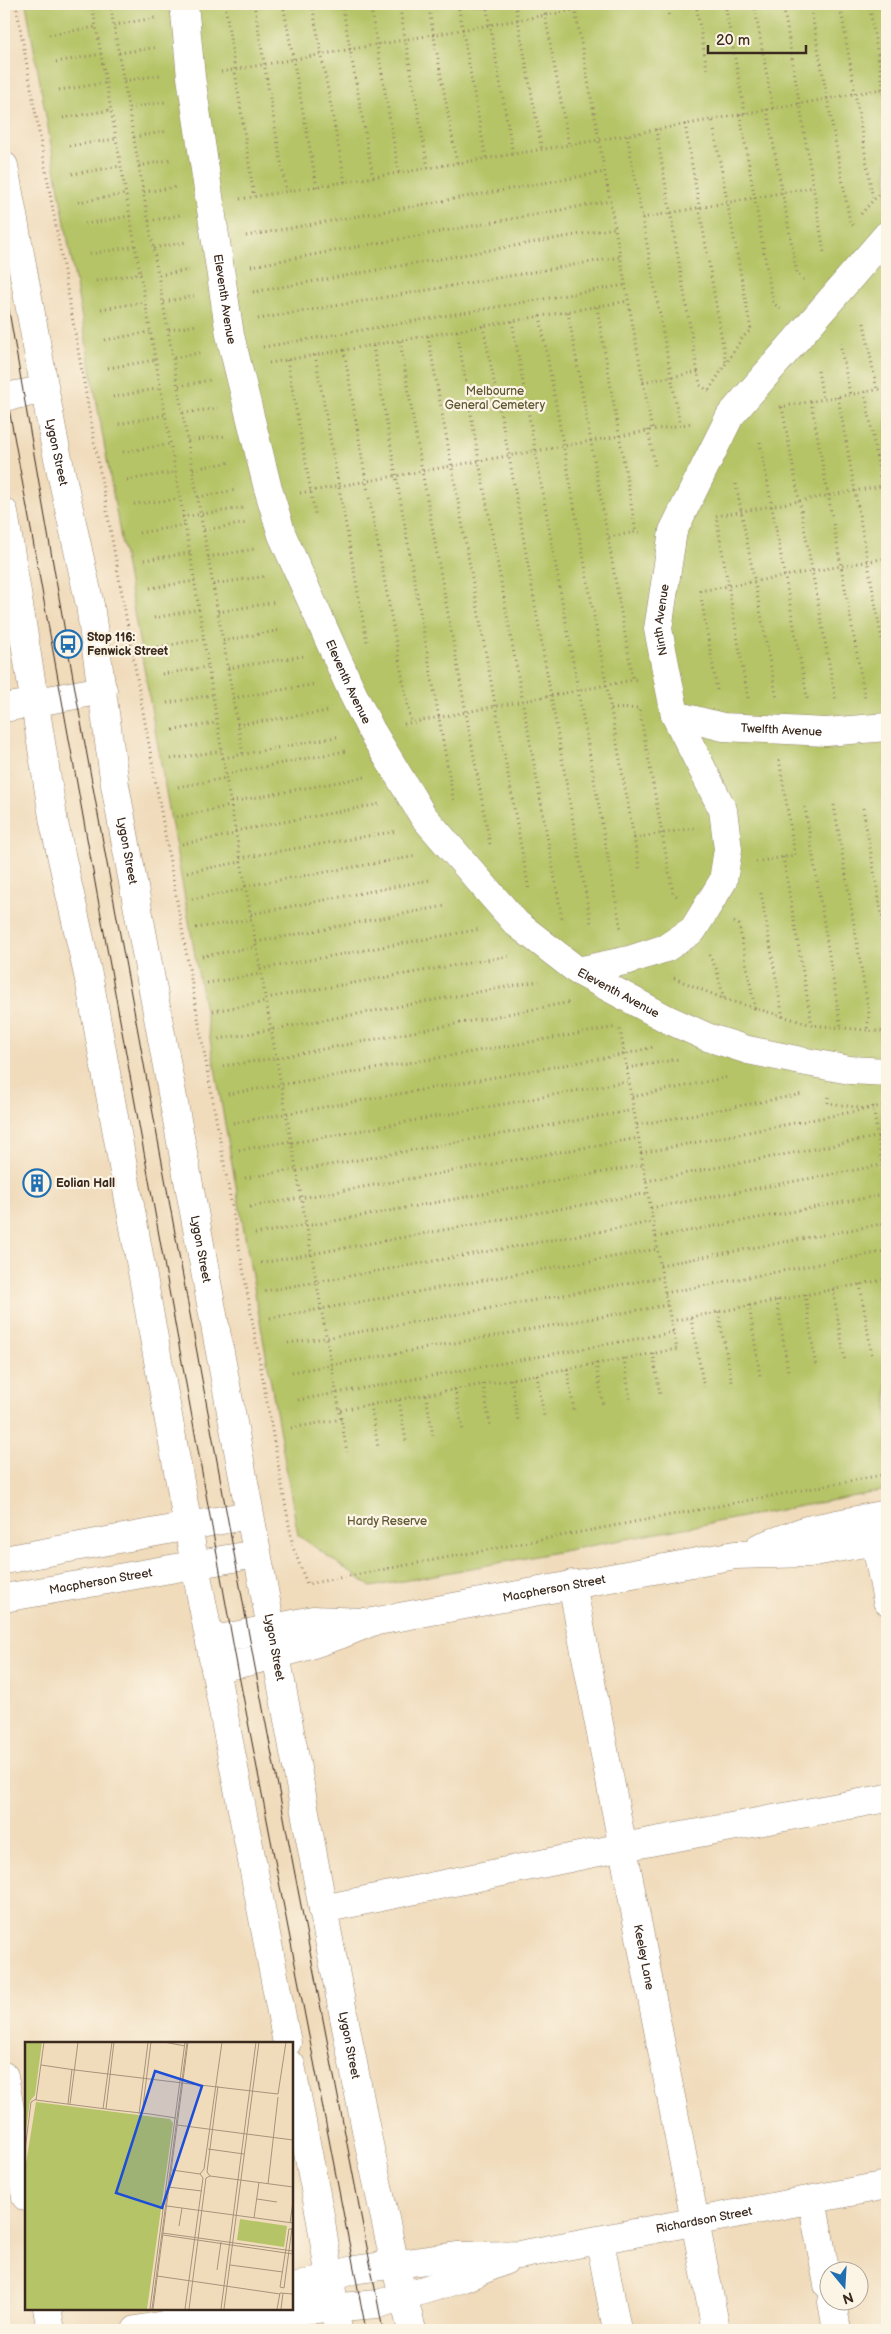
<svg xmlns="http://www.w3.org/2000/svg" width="891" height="2334" viewBox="0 0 891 2334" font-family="'Balsamiq Sans',sans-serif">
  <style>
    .green { fill: #b5c466; stroke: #787742 }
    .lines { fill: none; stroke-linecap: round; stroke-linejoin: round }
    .minor-casing { stroke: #96826c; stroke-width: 29 }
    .path { stroke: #96826c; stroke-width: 3; stroke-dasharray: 1 4; stroke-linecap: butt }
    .minor { stroke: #fff; stroke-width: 28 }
    .tram { stroke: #3b2a1e; stroke-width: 1 }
    .labels { text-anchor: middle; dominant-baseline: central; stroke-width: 4.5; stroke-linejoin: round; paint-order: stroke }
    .street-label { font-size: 12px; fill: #3b2a1e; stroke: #fcf5e5 }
    .park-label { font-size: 12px; fill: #605834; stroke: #fcf5e5 }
    .poi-label { font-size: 12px; font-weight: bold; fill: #3b2a1e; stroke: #fcf5e5; text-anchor: start }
    .inset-road { fill: none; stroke: #a8947c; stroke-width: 1 }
    .view { fill: #1d4ed8; fill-opacity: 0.15; stroke: #1d4ed8; stroke-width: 2.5 }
    .inset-edge { fill: none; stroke: #3b2a1e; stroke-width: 2.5 }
  </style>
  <rect width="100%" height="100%" fill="#fcf5e5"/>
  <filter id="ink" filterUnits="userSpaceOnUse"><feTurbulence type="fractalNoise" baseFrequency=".02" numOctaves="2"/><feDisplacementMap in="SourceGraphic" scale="10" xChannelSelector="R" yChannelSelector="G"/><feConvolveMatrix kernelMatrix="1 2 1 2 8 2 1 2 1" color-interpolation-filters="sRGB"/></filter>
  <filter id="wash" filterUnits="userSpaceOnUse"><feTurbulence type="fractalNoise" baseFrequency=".0096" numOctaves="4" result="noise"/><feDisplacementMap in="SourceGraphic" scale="20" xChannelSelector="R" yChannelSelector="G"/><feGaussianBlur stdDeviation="1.12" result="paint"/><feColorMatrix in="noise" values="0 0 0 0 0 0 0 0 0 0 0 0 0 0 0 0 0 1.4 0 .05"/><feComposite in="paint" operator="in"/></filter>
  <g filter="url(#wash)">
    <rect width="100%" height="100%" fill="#f0dbbb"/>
    <polygon class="green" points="26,4 887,4 887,1490 371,1587 298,1535"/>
  </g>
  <g filter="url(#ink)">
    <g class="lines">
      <g class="minor-casing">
        <g id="minor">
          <path id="s1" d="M184 4 191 77 230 335 267 485 282 535 353 694 371 730 423 816 516 923 578 971 667 1019 707 1037 748 1050 801 1061 850 1070 887 1072"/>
          <path id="s2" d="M4 166 54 440 90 605 115 785 323 1909 367 2135 395 2265 412 2330"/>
          <polyline points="4,397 44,390"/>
          <polyline points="4,512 54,823 90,984 195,1565 287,2043"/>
          <polyline points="4,708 103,690"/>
          <path id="s3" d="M675 715 723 727 826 732 887 727"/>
          <path id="s4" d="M578 971 629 960 666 948 693 930 723 881 728 849 723 810 675 715 658 629 673 531 730 416 887 235"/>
          <polyline points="872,1524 887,1601"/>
          <polyline points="760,1547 807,1530 887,1514"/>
          <polyline points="4,1560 249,1515"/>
          <path id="s5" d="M572 1584 716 2330"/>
          <path id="s6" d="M4 1598 256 1554"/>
          <polyline points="210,1641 313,1620 363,1622"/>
          <path id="s7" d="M215 1668C270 1659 321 1644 372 1622L735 1555 809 1553 887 1539"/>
          <polyline points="323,1909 623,1847 887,1798"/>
          <polyline points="291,2065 320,2215 338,2330"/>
          <polyline points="4,2076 26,2197"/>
          <polyline points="812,2200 828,2285"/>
          <polyline points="600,2241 617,2330"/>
          <path id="s8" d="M291 2289 353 2270 457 2256 519 2255 887 2185"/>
          <polyline points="832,2302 837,2330"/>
          <polyline points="47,2308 51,2330"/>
          <polyline points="136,2330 203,2318 378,2304 463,2278 506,2260"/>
        </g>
      </g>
      <g class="path">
        <polyline points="16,4 293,1547 307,1584 887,1474"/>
        <polyline points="92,4 190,553 226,778 347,1452"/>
        <polyline points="110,4 243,754"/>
        <polyline points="225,4 254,197"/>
        <polyline points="254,4 286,191"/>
        <polyline points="283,4 317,187"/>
        <polyline points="312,4 345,182"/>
        <polyline points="342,4 373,177"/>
        <polyline points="370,4 399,173"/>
        <polyline points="399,4 428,168"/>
        <polyline points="428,4 457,163"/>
        <polyline points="458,4 486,159"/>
        <polyline points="486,4 513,154"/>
        <polyline points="515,4 542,150"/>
        <polyline points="543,4 569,145"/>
        <polyline points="574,4 652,430"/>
        <polyline points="667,4 669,18"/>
        <polyline points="696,4 707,69"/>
        <polyline points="725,4 745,114"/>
        <polyline points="754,4 773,109"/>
        <polyline points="783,4 824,252"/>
        <polyline points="810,4 850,222 854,226"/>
        <polyline points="840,4 873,200"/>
        <polyline points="869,4 887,109"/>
        <polyline points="45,7 63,4"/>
        <polyline points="114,25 155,18"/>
        <polyline points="49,35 96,27"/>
        <polyline points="119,53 158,47"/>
        <polyline points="56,62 101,54"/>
        <polyline points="221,72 575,10"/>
        <polyline points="124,81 160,75"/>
        <polyline points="59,90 106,83"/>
        <polyline points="129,108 165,102"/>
        <polyline points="767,109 797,273 806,282"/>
        <polyline points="740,114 773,303 782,310"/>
        <polyline points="63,118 111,110"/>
        <polyline points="685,124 726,363"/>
        <polyline points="656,129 700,385 709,391"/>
        <polyline points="627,135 680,425"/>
        <polyline points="134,137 168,131"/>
        <polyline points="69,146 116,139"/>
        <polyline points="139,166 173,159"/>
        <polyline points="72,174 121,166"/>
        <polyline points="144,192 176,187"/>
        <polyline points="240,199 599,140 887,88"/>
        <polyline points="78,202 126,194"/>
        <polyline points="861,214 887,185"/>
        <polyline points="642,218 814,187"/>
        <polyline points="149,221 180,215"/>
        <polyline points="85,224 130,216"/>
        <polyline points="246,236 605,172"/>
        <polyline points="154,248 186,242"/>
        <polyline points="90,254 135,246"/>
        <polyline points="251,266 610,201"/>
        <polyline points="159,275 189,270"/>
        <polyline points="96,281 141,273"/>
        <polyline points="253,292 615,228"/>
        <polyline points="164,302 194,296"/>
        <polyline points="597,307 636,532"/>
        <polyline points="101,309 145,302"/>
        <polyline points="568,312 633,680"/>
        <polyline points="540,316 640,871"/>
        <polyline points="258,319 620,257"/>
        <polyline points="512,321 621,930"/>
        <polyline points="864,323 877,390"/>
        <polyline points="483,326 509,456 591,924"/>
        <polyline points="169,330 198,325"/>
        <polyline points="457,331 479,461 562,918"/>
        <polyline points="428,336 529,890"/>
        <polyline points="105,340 150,332"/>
        <polyline points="400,341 422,471 490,845"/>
        <polyline points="840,343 850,394"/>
        <polyline points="373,346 454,803"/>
        <polyline points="263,347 625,285"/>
        <polyline points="344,350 366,481 411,723"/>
        <polyline points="315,355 367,642"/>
        <polyline points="174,358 203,352"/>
        <polyline points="287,360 315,514"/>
        <polyline points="269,363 628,301"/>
        <polyline points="108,368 155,360"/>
        <polyline points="818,371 823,399"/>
        <polyline points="643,382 698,372"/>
        <polyline points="179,386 210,380"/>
        <polyline points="709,390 743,337 751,330 712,119"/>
        <polyline points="865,392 887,515"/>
        <polyline points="113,397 160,388"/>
        <polyline points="838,397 887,669"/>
        <polyline points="811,401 865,698"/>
        <polyline points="780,407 887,388"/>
        <polyline points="782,407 836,701"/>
        <polyline points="183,413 218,408"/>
        <polyline points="119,424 164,415"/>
        <polyline points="648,430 655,466"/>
        <polyline points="188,441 225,436"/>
        <polyline points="760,442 808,702"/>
        <polyline points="123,452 170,444"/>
        <polyline points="193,469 231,462"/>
        <polyline points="127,480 175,472"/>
        <polyline points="736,484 777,699"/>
        <polyline points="300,493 692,423"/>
        <polyline points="198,497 236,490"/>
        <polyline points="134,504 179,499"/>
        <polyline points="182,517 243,508"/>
        <polyline points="204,530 247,523"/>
        <polyline points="139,533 185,525"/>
        <polyline points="609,537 636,532 643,533"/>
        <polyline points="208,557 255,549"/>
        <polyline points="144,560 190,553"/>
        <polyline points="213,584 267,576"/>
        <polyline points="150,588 195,581"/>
        <polyline points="218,612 276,602"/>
        <polyline points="154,618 200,609"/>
        <polyline points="223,641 281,630"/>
        <polyline points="158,647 203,639"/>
        <polyline points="228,668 304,656"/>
        <polyline points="162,674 207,667"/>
        <polyline points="717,690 700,591 887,558"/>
        <polyline points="233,698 316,684"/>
        <polyline points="748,698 716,516 887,485"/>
        <polyline points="167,703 212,695"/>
        <polyline points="611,709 639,708 673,893 679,898"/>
        <polyline points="404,724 638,679"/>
        <polyline points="237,725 328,711"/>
        <polyline points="173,730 216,723"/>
        <polyline points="223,758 341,736"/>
        <polyline points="171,759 221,751"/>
        <polyline points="226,774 345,751"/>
        <polyline points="178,787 226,778"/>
        <polyline points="231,802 365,777"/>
        <polyline points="834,805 869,1014 867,1031"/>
        <polyline points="805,807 841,1028"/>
        <polyline points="863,808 887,945"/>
        <polyline points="177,817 231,806"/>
        <polyline points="235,831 380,804"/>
        <polyline points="634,838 694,828"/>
        <polyline points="182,844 236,834"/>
        <polyline points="783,857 812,1025"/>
        <polyline points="240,858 397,831"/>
        <polyline points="756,862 795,855 779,759"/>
        <polyline points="187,872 241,862"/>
        <polyline points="245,886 417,856"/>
        <polyline points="761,893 783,1018"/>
        <polyline points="192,899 246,889"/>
        <polyline points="251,914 429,880"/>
        <polyline points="734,922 739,925 755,1009"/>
        <polyline points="196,928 252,919"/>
        <polyline points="256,942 445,906"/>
        <polyline points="709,955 716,968 724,999"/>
        <polyline points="202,956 256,947"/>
        <polyline points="260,969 481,929"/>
        <polyline points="674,978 724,999 812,1025 887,1032"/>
        <polyline points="207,983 260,974"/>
        <polyline points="266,998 509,956"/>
        <polyline points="213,1011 266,1002"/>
        <polyline points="219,1039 539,981"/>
        <polyline points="223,1066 276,1058 571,1002"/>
        <polyline points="627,1068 679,1059"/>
        <polyline points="228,1094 617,1027"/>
        <polyline points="632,1097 729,1077"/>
        <polyline points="829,1097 828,1103 868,1109"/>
        <polyline points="873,1106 887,1197"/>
        <polyline points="233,1123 621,1055 653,1047"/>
        <polyline points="637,1125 803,1094"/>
        <polyline points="292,1143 629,1081"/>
        <polyline points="239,1150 292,1141"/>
        <polyline points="641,1153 887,1105"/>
        <polyline points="297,1171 634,1110"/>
        <polyline points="245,1178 297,1169"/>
        <polyline points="646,1181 887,1135"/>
        <polyline points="250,1207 639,1138"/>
        <polyline points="651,1208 887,1164"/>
        <polyline points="306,1226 643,1165"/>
        <polyline points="255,1234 306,1225"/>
        <polyline points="656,1237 887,1194"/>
        <polyline points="261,1263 648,1193"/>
        <polyline points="660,1265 887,1223"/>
        <polyline points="860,1284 872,1357"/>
        <polyline points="833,1289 845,1362"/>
        <polyline points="265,1291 653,1222"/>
        <polyline points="665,1293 887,1251"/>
        <polyline points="805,1294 816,1367"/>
        <polyline points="777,1300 788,1371"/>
        <polyline points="749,1305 760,1376"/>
        <polyline points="718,1312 732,1382"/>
        <polyline points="270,1318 658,1249"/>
        <polyline points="691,1318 704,1387"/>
        <polyline points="671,1321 887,1279"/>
        <polyline points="288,1343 325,1338 663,1277"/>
        <polyline points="653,1353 660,1395"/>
        <polyline points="624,1358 630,1400"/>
        <polyline points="596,1363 603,1406"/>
        <polyline points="567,1369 574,1410"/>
        <polyline points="292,1372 667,1305"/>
        <polyline points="537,1375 544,1416"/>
        <polyline points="511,1379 518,1421"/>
        <polyline points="483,1384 490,1425"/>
        <polyline points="455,1389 463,1431"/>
        <polyline points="426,1395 433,1436"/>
        <polyline points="298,1400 675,1332"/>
        <polyline points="399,1400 406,1441"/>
        <polyline points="371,1405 378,1447"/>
        <polyline points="341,1410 677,1349 665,1293 620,1029"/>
        <polyline points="291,1428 342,1419"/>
      </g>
      <use href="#minor" class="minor"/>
      <g class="tram">
        <polyline points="4,282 76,695 254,1662 383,2330"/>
        <polyline points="4,381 237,1665 366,2330"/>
      </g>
    </g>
  </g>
  <defs>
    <g id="bus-ring" transform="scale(1.4375)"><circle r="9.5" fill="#fcf5e5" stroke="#1f6fb2" stroke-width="1.5"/><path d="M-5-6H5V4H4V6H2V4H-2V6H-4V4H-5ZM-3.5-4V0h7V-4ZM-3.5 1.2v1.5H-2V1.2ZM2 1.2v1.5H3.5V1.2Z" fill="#1f6fb2"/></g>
    <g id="building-ring" transform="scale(1.4375)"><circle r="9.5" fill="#fcf5e5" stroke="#1f6fb2" stroke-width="1.5"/><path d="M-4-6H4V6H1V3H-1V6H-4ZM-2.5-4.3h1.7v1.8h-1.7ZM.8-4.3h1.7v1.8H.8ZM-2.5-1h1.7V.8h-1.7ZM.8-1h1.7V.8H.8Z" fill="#1f6fb2"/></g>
  </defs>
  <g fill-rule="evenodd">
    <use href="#bus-ring" x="68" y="644"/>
    <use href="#building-ring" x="37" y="1183"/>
  </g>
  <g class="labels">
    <g class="street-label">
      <text stroke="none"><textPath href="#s1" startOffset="298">Eleventh Avenue</textPath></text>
      <text stroke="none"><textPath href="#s2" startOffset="291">Lygon Street</textPath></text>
      <text stroke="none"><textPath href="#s4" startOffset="456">Ninth Avenue</textPath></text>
      <text stroke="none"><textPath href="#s1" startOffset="702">Eleventh Avenue</textPath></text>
      <text stroke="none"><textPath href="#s3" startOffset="108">Twelfth Avenue</textPath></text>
      <text stroke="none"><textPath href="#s2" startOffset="696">Lygon Street</textPath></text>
      <text stroke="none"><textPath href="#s1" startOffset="1122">Eleventh Avenue</textPath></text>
      <text stroke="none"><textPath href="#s2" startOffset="1101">Lygon Street</textPath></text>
      <text stroke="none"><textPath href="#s6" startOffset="98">Macpherson Street</textPath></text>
      <text stroke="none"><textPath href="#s7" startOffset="349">Macpherson Street</textPath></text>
      <text stroke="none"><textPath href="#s2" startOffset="1506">Lygon Street</textPath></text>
      <text stroke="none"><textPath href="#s5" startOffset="380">Keeley Lane</textPath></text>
      <text stroke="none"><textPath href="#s2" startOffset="1911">Lygon Street</textPath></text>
      <text stroke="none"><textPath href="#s8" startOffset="420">Richardson Street</textPath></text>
    </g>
    <g class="park-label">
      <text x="495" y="391">Melbourne<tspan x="495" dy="14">General Cemetery</tspan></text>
      <text x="387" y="1521">Hardy Reserve</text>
    </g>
    <g class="poi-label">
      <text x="87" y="637">Stop 116:<tspan x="87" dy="14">Fenwick Street</tspan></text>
      <text x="56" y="1183">Eolian Hall</text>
    </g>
  </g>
  <g transform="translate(25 2042)">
    <rect width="268" height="268" fill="#f0dbbb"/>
    <path d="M0 0H17L10 53 5 59 0 95ZM11 60 145 77 148 81 122 267H0V127ZM215 177 262 184 259 205 212 198Z" fill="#b5c466"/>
    <path class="inset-road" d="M19 0 11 58 89 68M139 0 160 4M16 23 50 28M50 28 166 42M166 42 253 52M253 52 261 0M43 62 47 27M45 62 53 0M78 67 87 0M81 67 89 0M89 68 125 72M114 72 123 0M117 72 126 0M125 72 151 76M152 83 268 98M183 107 219 112M0 108 6 60 11 57M147 128 175 132M175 132 179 127 197 0M185 134 182 130 193 44M185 134 268 145M243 142 253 55M143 145 177 149M232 157 252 160M142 164 268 181M229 176 234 140M265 181 268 159M154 184 157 166M267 187H264L255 245 259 246 267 186M137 191 268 209M138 193 268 212M205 223 258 230M192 228 196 200M132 234 255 252M125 267 160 0M127 267 162 0M128 267 163 0M160 267 178 136 175 132M164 267 181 136 185 134M196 267 231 0M199 267 234 0M252 267 255 251 268 252M256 267 258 251"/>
    <path class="view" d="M130 29 177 44 137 166 91 151Z"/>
    <rect width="268" height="268" class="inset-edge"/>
  </g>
  <rect width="891" height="2334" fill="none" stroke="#fcf5e5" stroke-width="20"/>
  <g transform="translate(844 2286) rotate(162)"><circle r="24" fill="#fcf5e5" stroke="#afa495"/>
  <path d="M0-4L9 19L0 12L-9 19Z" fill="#1f6fb2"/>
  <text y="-8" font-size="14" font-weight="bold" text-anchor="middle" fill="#3b2a1e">N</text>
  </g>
  <path d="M708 45v8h98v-8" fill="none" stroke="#3b2a1e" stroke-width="2.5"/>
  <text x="716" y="45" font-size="15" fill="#3b2a1e" stroke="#fcf5e5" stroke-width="4" paint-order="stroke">20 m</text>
</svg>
